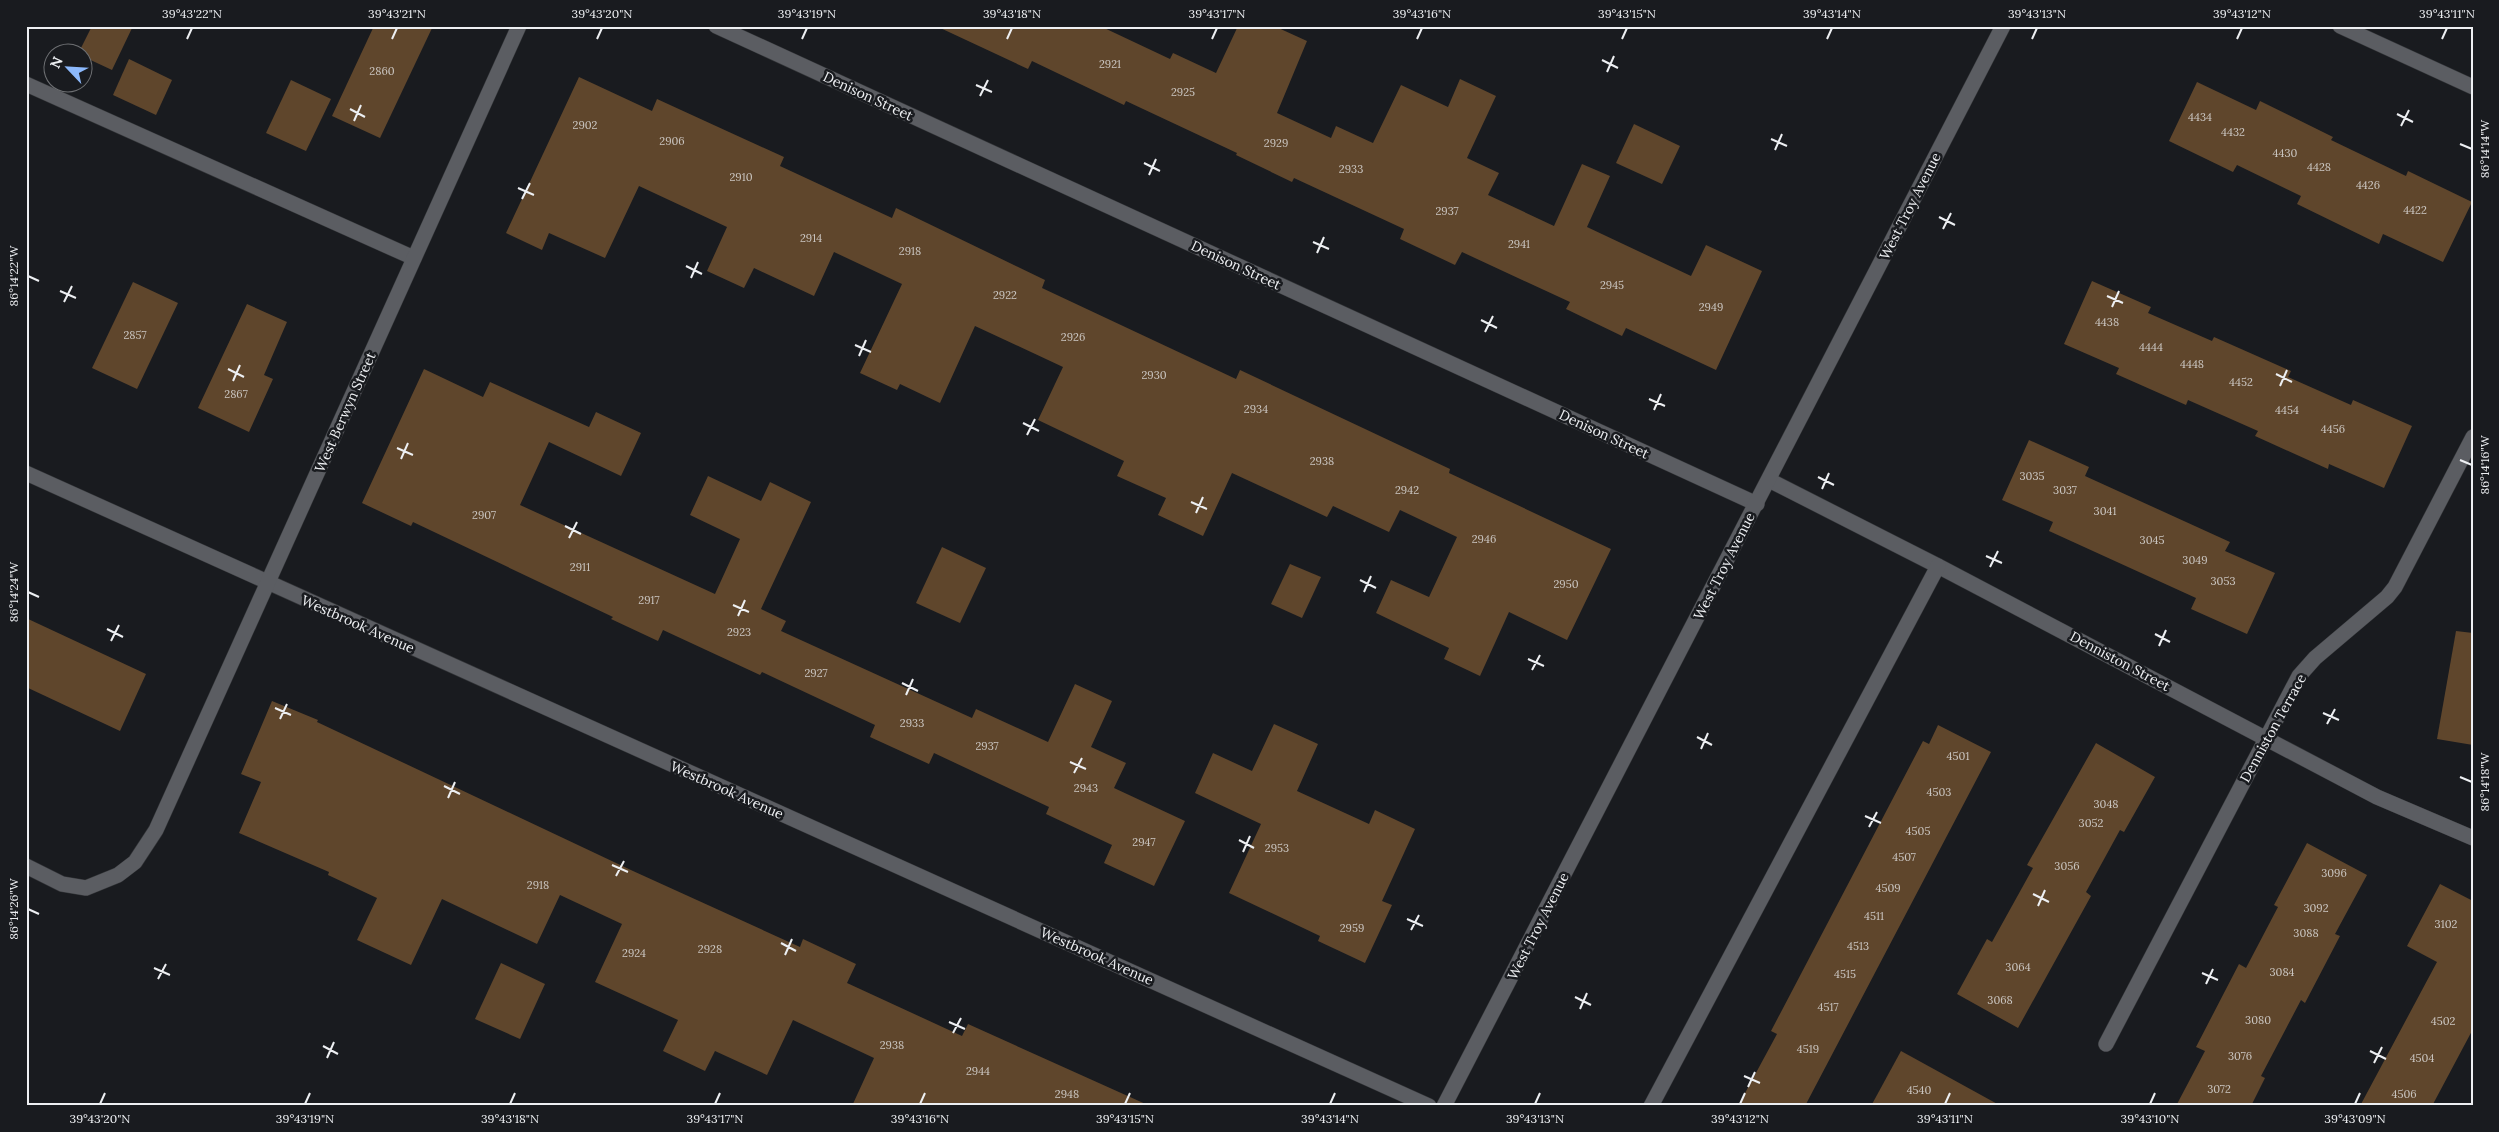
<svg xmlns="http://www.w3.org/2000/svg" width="2499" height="1132" viewBox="0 0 2499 1132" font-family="Lora,serif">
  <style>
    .building { fill: #5f462c }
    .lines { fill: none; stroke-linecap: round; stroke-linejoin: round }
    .minor-casing { stroke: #333538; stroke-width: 16 }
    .minor { stroke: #5b5d62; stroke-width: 15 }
    .ticks { fill: none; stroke: #edeff2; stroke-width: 2 }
    .labels { text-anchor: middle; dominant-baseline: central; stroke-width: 5; stroke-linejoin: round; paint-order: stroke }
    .number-label { font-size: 11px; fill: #cac5c0 }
    .street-label { font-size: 14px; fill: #edeff2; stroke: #191b1f }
    .neatline { fill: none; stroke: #edeff2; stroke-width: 2 }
    .ticks-label { font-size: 12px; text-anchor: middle; fill: #edeff2 }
  </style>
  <rect width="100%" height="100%" fill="#191b1f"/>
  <g class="building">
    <polygon points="92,26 133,26 112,70 82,56 82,52 79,52"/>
    <polygon points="374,26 433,26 380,138 332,116"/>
    <polygon points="936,26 1100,26 1170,59 1173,53 1216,73 1238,26 1274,26 1307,41 1277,113 1331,138 1336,126 1373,143 1401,85 1448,107 1460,79 1496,96 1467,158 1499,173 1488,195 1554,226 1582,164 1610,176 1587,227 1691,276 1706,245 1762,271 1716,370 1626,328 1622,336 1566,309 1570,302 1462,252 1455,265 1400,239 1404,229 1294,178 1292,182 1236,155 1237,153 1126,101 1124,105 1032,61 1028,69"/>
    <polygon points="129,59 172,80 156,115 113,95"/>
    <polygon points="579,77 652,111 657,99 729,132 784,157 780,166 892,218 896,208 1045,280 1042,288 1236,379 1240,370 1450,469 1449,473 1611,549 1567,640 1509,612 1480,676 1444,659 1449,648 1376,613 1391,580 1429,597 1457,537 1400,510 1389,532 1333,506 1327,517 1232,473 1203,536 1158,515 1166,498 1117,476 1124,461 1038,420 1063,367 975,326 940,403 900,384 897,390 860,373 902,284 834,252 814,296 754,268 744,288 707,271 727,227 639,186 605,258 549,233 542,250 506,233"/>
    <polygon points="291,80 331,99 306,151 266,133"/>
    <polygon points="2197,82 2256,110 2260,101 2333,137 2331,140 2406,176 2408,171 2472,202 2443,262 2383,234 2379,244 2297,204 2301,196 2237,165 2233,172 2169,141"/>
    <polygon points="1634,124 1680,146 1662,184 1616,163"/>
    <polygon points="2092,281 2151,307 2148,313 2212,341 2214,337 2291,371 2288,377 2351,405 2353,400 2412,426 2384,488 2329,464 2328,469 2255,436 2258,431 2188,400 2186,405 2116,374 2119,368 2064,344"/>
    <polygon points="133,282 178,303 137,389 92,368"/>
    <polygon points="247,304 287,322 264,375 273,379 249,432 198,408"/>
    <polygon points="424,369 483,397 490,382 589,427 596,412 641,433 621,476 549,442 520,505 715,594 740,539 690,515 708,476 761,501 770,482 811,502 761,609 786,621 781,631 972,718 976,709 1048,742 1075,684 1112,701 1091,747 1126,763 1114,788 1185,821 1154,886 1104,863 1112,845 1046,814 1049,807 934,753 929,764 870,737 875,725 762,672 760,675 663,630 658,641 611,619 613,617 413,522 411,526 362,503"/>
    <polygon points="2029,440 2089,467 2085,476 2230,542 2225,551 2275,573 2247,634 2191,609 2196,598 2049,531 2053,522 2002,500"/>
    <polygon points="942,547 986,568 960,623 916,603"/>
    <polygon points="1290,564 1321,577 1302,618 1271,604"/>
    <polygon points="26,618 146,674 120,731 26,687"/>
    <polygon points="2456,631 2473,633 2473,745 2437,739"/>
    <polygon points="272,701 318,720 317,722 633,871 800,947 803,939 856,964 847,983 962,1036 968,1024 1150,1106 852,1106 874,1058 793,1020 767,1075 715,1051 705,1071 663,1051 678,1020 595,982 622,924 560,895 537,944 442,899 411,965 357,940 377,898 328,875 329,872 239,833 261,782 241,774"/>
    <polygon points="1274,724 1318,744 1297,791 1369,824 1375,810 1415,829 1382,901 1392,905 1365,963 1318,941 1320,936 1229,893 1261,824 1195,793 1213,753 1252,771"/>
    <polygon points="1938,725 1991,752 1805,1106 1738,1106 1777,1034 1771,1031 1923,741 1929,744"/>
    <polygon points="2096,743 2155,777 2124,832 2120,830 2086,892 2091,896 2018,1028 1957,994 1987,939 1992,942 2033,868 2027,865"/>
    <polygon points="2307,843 2367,875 2335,934 2340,936 2305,1003 2301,1000 2261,1076 2265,1078 2251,1106 2176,1106 2205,1051 2196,1047 2239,964 2246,968 2278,907 2274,905"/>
    <polygon points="2440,884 2473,901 2473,1029 2432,1106 2360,1106 2437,962 2407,946"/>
    <polygon points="501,963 545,984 520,1039 475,1019"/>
    <polygon points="1901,1051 2001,1106 1871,1106"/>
  </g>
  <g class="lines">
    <g class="minor-casing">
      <g id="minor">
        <polyline points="716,26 1757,504"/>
        <polyline points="2340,26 2473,87"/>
        <polyline points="26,84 414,258"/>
        <polyline points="26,473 1429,1106"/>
        <polyline points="1769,480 1938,566 2377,797 2473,838"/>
        <polyline points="26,866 62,884 86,888 118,875 135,862 156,830 519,26"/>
        <polyline points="2106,1044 2299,676 2315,658 2387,597 2395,587 2473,437"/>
        <polyline points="1444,1106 2003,26"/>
        <polyline points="1651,1106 1938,566"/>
      </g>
    </g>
    <use href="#minor" class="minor"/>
  </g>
  <path class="ticks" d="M187 39 192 28M392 39 397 28M597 39 602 28M802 39 807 28M1007 39 1012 28M1212 39 1217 28M1417 39 1422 28M1622 39 1627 28M1827 39 1832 28M2032 39 2037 28M2237 39 2242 28M2442 39 2447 28M1602 60 1618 68M1607 72 1614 56M976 85 992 92M980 96 988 80M350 109 365 117M2397 114 2413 122M354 121 361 105M2401 126 2409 110M1771 139 1787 146M2460 144 2472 149M1775 150 1782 134M1144 163 1160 171M1149 175 1156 159M518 188 534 195M522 199 530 183M1939 217 1955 225M1943 229 1951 213M1313 242 1329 249M1317 253 1324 237M686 266 702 274M28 276 39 281M691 278 698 262M60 291 76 298M2107 296 2123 303M64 302 72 286M2112 307 2119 291M1481 320 1497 328M1485 332 1493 316M855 345 871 352M859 356 866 340M228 369 244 377M2276 374 2292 382M233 381 240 365M2280 386 2287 370M1649 399 1665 406M1654 410 1661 394M1023 423 1039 431M1027 435 1035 419M397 448 413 455M401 459 408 443M2460 460 2472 465M1818 477 1834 485M1822 489 1829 473M1191 502 1207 509M1196 513 1203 497M565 526 581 534M569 538 577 522M1986 556 2002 563M1990 567 1998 551M1360 580 1376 588M28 592 39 597M1364 592 1371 576M733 605 749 612M738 616 745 600M107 629 123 637M2155 634 2170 642M111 641 119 625M2159 646 2166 630M1528 659 1544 666M1532 670 1540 655M902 683 918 691M906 695 913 679M275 708 291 715M2323 713 2339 720M280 719 287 704M2327 724 2335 709M1697 737 1712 745M1701 749 1708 733M1070 762 1086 769M1074 773 1082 758M2460 777 2472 782M444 786 460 794M448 798 455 782M1865 816 1881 823M1869 827 1877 812M1239 840 1254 848M1243 852 1250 836M612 865 628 872M616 876 624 861M2033 894 2049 902M2038 906 2045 890M28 909 39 914M1407 919 1423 926M1411 930 1419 915M781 943 796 951M785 955 792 939M154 968 170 975M2202 973 2218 980M158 979 166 964M2206 984 2213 969M1575 997 1591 1005M1580 1009 1587 993M949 1022 965 1029M953 1033 961 1018M323 1046 338 1054M2370 1051 2386 1059M327 1058 334 1042M2374 1063 2382 1047M1744 1076 1760 1083M1748 1087 1755 1072M100 1104 105 1093M305 1104 310 1093M510 1104 515 1093M715 1104 720 1093M920 1104 925 1093M1125 1104 1130 1093M1330 1104 1335 1093M1535 1104 1540 1093M1740 1104 1745 1093M1945 1104 1950 1093M2150 1104 2155 1093M2355 1104 2360 1093"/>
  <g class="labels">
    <g class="number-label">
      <text x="1110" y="64">2921</text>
      <text x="382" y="71">2860</text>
      <text x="1183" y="92">2925</text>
      <text x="2200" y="117">4434</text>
      <text x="585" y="125">2902</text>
      <text x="2233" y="132">4432</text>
      <text x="672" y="141">2906</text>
      <text x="1276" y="143">2929</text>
      <text x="2285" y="153">4430</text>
      <text x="2319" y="167">4428</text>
      <text x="1351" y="169">2933</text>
      <text x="741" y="177">2910</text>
      <text x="2368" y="185">4426</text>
      <text x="2415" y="210">4422</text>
      <text x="1447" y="211">2937</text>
      <text x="811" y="238">2914</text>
      <text x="1519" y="244">2941</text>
      <text x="910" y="251">2918</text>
      <text x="1612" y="285">2945</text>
      <text x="1005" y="295">2922</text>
      <text x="1711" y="307">2949</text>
      <text x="2107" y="322">4438</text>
      <text x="135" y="335">2857</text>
      <text x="1073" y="337">2926</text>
      <text x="2151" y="347">4444</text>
      <text x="2192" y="364">4448</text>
      <text x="1154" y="375">2930</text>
      <text x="2241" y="382">4452</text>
      <text x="236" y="394">2867</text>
      <text x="1256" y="409">2934</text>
      <text x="2287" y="410">4454</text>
      <text x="2333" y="429">4456</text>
      <text x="1322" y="461">2938</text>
      <text x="2032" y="476">3035</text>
      <text x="1407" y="490">2942</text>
      <text x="2065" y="490">3037</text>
      <text x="2105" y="511">3041</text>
      <text x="484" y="515">2907</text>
      <text x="1484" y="539">2946</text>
      <text x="2152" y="540">3045</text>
      <text x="2195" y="560">3049</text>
      <text x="580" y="567">2911</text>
      <text x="2223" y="581">3053</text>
      <text x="1566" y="584">2950</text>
      <text x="649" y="600">2917</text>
      <text x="739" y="632">2923</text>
      <text x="816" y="673">2927</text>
      <text x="912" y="723">2933</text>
      <text x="987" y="746">2937</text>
      <text x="1958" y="756">4501</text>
      <text x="1086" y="788">2943</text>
      <text x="1939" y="792">4503</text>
      <text x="2106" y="804">3048</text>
      <text x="2091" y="823">3052</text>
      <text x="1918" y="831">4505</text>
      <text x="1144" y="842">2947</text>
      <text x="1277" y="848">2953</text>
      <text x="1904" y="857">4507</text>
      <text x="2067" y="866">3056</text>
      <text x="2334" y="873">3096</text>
      <text x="538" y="885">2918</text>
      <text x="1888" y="888">4509</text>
      <text x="2316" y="908">3092</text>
      <text x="1874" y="916">4511</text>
      <text x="2446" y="924">3102</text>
      <text x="1352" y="928">2959</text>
      <text x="2306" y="933">3088</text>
      <text x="1858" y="946">4513</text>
      <text x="710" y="949">2928</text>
      <text x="634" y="953">2924</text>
      <text x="2018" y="967">3064</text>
      <text x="2282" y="972">3084</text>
      <text x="1845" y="974">4515</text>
      <text x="2000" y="1000">3068</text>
      <text x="1828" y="1007">4517</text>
      <text x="2258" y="1020">3080</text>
      <text x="2443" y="1021">4502</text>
      <text x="892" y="1045">2938</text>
      <text x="1808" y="1049">4519</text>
      <text x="2240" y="1056">3076</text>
      <text x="2422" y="1058">4504</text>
      <text x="978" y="1071">2944</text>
      <text x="2219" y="1089">3072</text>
      <text x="1919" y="1090">4540</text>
      <text x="1067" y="1094">2948</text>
      <text x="2404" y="1094">4506</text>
    </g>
    <g class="street-label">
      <text transform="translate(868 96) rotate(25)">Denison Street</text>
      <text transform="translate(1910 206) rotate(-63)">West Troy Avenue</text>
      <text transform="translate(1236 265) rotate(25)">Denison Street</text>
      <text transform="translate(345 412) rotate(-66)">West Berwyn Street</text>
      <text transform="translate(1604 434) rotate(25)">Denison Street</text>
      <text transform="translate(1724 566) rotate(-63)">West Troy Avenue</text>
      <text transform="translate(358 624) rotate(24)">Westbrook Avenue</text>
      <text transform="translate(2120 661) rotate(28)">Denniston Street</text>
      <text transform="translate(2273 728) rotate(-61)">Denniston Terrace</text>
      <text transform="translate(727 790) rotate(24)">Westbrook Avenue</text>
      <text transform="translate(1538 926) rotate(-63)">West Troy Avenue</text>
      <text transform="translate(1097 956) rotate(24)">Westbrook Avenue</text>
    </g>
  </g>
  <rect width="2499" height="1132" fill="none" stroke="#191b1f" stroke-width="55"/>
  <g transform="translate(68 68) rotate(295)"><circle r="24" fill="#191b1f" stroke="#6e7073"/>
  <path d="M0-4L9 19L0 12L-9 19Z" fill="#8cb9fc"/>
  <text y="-8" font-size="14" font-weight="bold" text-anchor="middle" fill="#edeff2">N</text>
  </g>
  <rect x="28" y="28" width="2444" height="1076" class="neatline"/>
  <g class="ticks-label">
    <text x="192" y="18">39°43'22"N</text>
    <text x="397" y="18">39°43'21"N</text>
    <text x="602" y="18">39°43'20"N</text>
    <text x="807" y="18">39°43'19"N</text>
    <text x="1012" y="18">39°43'18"N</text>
    <text x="1217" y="18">39°43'17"N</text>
    <text x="1422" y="18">39°43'16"N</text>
    <text x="1627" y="18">39°43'15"N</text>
    <text x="1832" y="18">39°43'14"N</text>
    <text x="2037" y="18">39°43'13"N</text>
    <text x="2242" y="18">39°43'12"N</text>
    <text x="2447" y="18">39°43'11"N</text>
    <text transform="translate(2485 149) rotate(-90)" y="4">86°14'14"W</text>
    <text transform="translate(14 276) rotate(-90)" y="4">86°14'22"W</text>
    <text transform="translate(2485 465) rotate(-90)" y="4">86°14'16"W</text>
    <text transform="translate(14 592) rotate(-90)" y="4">86°14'24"W</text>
    <text transform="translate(2485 782) rotate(-90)" y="4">86°14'18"W</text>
    <text transform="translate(14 909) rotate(-90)" y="4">86°14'26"W</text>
    <text x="100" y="1123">39°43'20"N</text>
    <text x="305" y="1123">39°43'19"N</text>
    <text x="510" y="1123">39°43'18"N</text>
    <text x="715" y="1123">39°43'17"N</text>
    <text x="920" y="1123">39°43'16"N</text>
    <text x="1125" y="1123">39°43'15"N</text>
    <text x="1330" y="1123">39°43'14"N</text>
    <text x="1535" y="1123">39°43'13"N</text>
    <text x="1740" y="1123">39°43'12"N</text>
    <text x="1945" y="1123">39°43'11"N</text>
    <text x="2150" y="1123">39°43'10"N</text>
    <text x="2355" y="1123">39°43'09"N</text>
  </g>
</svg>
